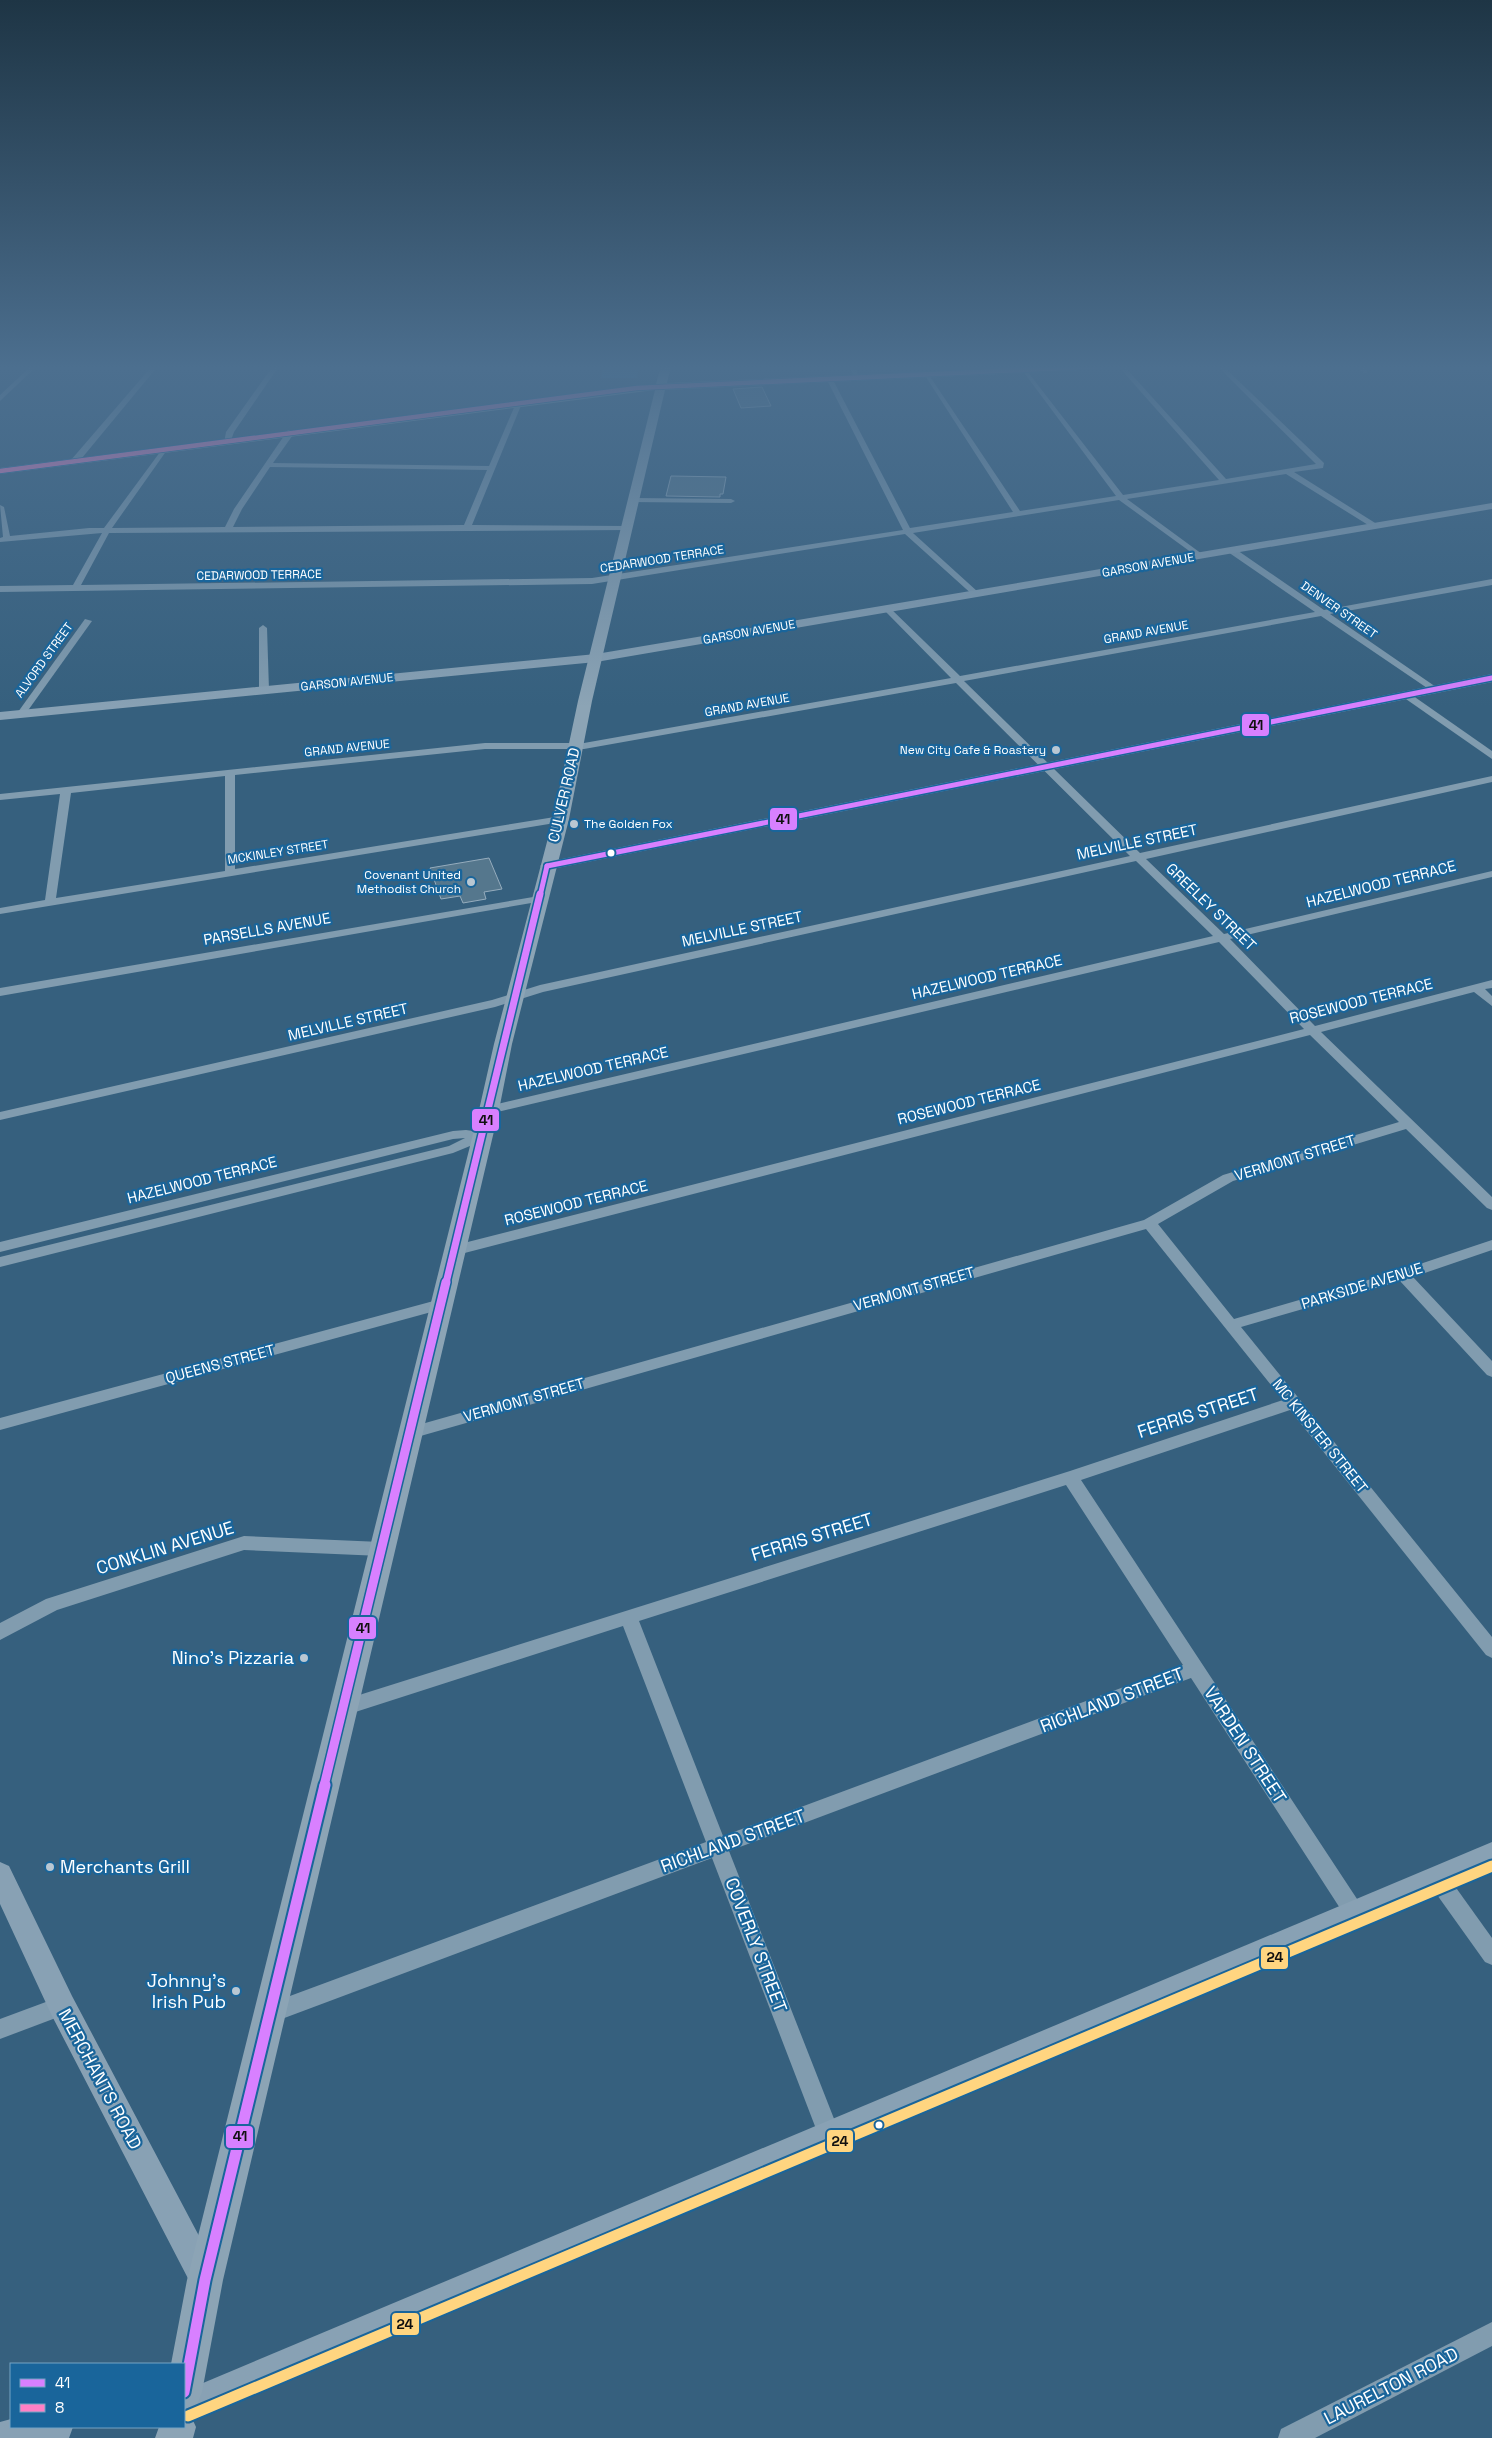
<svg xmlns="http://www.w3.org/2000/svg" width="1492" height="2438" viewBox="0 0 1492 2438" font-family="'Space Grotesk',sans-serif">
	<style>
		.green { fill: #2d7cb0 }
		.building { fill: #55778d; stroke: #95acbd }
		.lines { fill: none; stroke-linecap: round; stroke-linejoin: round }
		.street { fill: #819caf; fill-rule: evenodd }
		.secondary { fill: #88a1b4; fill-rule: evenodd }
		.primary { fill: #8ca4b5; fill-rule: evenodd }
		.bus-1-far3-casing { stroke: #19659b; stroke-width: 8 }
		.bus-1-far2-casing { stroke: #19659b; stroke-width: 10 }
		.bus-1-far1-casing { stroke: #19659b; stroke-width: 12 }
		.bus-1-casing { stroke: #19659b; stroke-width: 15 }
		.bus-2-casing { stroke: #19659b; stroke-width: 6 }
		.bus-3-casing { stroke: #19659b; stroke-width: 15 }
		.bus-1-far3 { stroke: #d880ff; stroke-width: 5 }
		.bus-1-far2 { stroke: #d880ff; stroke-width: 7 }
		.bus-1-far1 { stroke: #d880ff; stroke-width: 9 }
		.bus-1 { stroke: #d880ff; stroke-width: 11 }
		.bus-2 { stroke: #ff80c5; stroke-width: 4.5 }
		.bus-3 { stroke: #ffd580; stroke-width: 11 }
		.poi-dot { fill: #b9c7d2; stroke: #19659b; stroke-width: 2 }
		.bus-dot { fill: #fff; stroke: #19659b; stroke-width: 2 }
		.labels { text-anchor: middle; stroke-width: 4.5; stroke-linejoin: round; paint-order: stroke }
		.far-street-label { font-size: 12px; fill: #fff; stroke: #19659b }
		.far-poi-label { font-size: 12px; fill: #fff; stroke: #19659b; text-anchor: end }
		.street-label { font-size: 15px; fill: #fff; stroke: #19659b }
		.near-street-label { font-size: 18px; fill: #fff; stroke: #19659b }
		.near-poi-label { font-size: 18px; fill: #fff; stroke: #19659b; text-anchor: end }
		.line-badge { stroke: #19659b; stroke-width: 2 }
		.pale-badge-label { font-size: 14px; text-anchor: middle; font-weight: bold; fill: #111 }
	</style>
	<rect width="100%" height="100%" fill="#36607e"/>
	<!-- green -->
	<polygon class="green" points="604,366 639,366 637,378 601,378"/>
	<!-- building -->
	<g class="building">
		<polygon points="762,387 771,406 741,408 733,389"/>
		<polygon points="671,476 726,477 723,494 720,494 720,497 666,496"/>
		<polygon points="489,858 502,889 484,892 486,899 463,903 460,896 441,899 430,868"/>
	</g>
	<g class="lines">
		<!-- street -->
		<g class="street">
			<polygon points="31,366 37,366 0,401 0,395"/>
			<polygon points="152,366 158,366 77,464 71,464 71,460"/>
			<polygon points="273,366 279,366 234,432 230,443 224,443 226,432"/>
			<polygon points="848,366 854,366 860,378 856,378"/>
			<path d="M1118 366H1124L1226 479 1316 464 1217 366H1223L1324 463 1323 468 1294 472 1380 526 1373 528 1286 474 1127 499 1202 554 1203 556 1199 558 1119 500 913 533 978 592 979 594 975 597 905 534 592 584 0 592V586L73 585 102 533 0 542V538L3 537 0 505 4 507 10 536 89 528H104L163 448 167 450 112 528 225 527 234 509 288 430 295 432 273 463 489 466 516 403 519 401 522 403 472 525 626 526H629V530L109 533 81 585 592 578 903 530 826 378 829 376 832 378 910 528 1013 512 924 374 927 372 1020 511 1116 496 1022 370 1024 367 1123 495 1219 480ZM270 467 487 470 464 525 233 527 242 509Z"/>
			<polygon points="1355,366 1362,366 1369,372 1364,373"/>
			<polygon points="634,498 731,499 735,501 731,503 631,502 631,498"/>
			<path d="M1228 548H1234L1324 610 1492 579V585L1330 614 1436 687 1438 689 1433 692 1321 616 964 681 1140 853 1492 776V782L1146 859 1224 934 1492 871V877L1230 939 1315 1026 1492 980V988L1485 989 1492 996V1006L1474 992 1321 1032 1492 1197V1210L1487 1208 1406 1129 1233 1181 1158 1224 1234 1319 1399 1271 1492 1240V1250L1413 1277 1492 1361V1377L1487 1375 1400 1281 1241 1327 1492 1637V1658L1486 1655 1290 1410 1081 1480 1361 1905 1364 1912 1361 1919 1354 1922 1347 1919 1191 1678 729 1851 840 2134 837 2142 829 2145 821 2142 818 2134 712 1858 271 2023 264 2020 261 2013 264 2006 271 2003 706 1842 623 1626 343 1716 337 1714 334 1708 337 1702 1070 1471 1283 1400 1146 1229 410 1439 404 1437 402 1433 404 1429 1144 1220 1223 1175 1399 1122 1310 1035 453 1256 448 1255 446 1251 448 1247 1304 1029 1219 942 489 1114 483 1110 489 1106 1213 936 1136 861 543 992 495 1007 0 1120V1112L492 1000 540 985 1130 856 956 683 584 749H485L235 775V869L561 816 566 819 561 822 0 914V908L45 900 60 794 0 800V794L485 743H584L951 678 885 611V607L888 606 960 676 1315 612 1228 552ZM225 776V871L56 898 71 793ZM1066 1485 1183 1665 723 1836 639 1621Z"/>
			<polygon points="85,619 92,621 24,716 18,716 18,712"/>
			<polygon points="263,625 267,628 269,690 264,693 259,690 259,628"/>
			<polygon points="1403,693 1409,693 1492,751 1492,759 1403,697"/>
			<polygon points="539,896 545,899 543,901 0,996 0,988"/>
			<polygon points="466,1130 487,1133 489,1136 487,1139 453,1153 0,1267 0,1257 449,1146 465,1138 453,1139 0,1252 0,1242 453,1131"/>
			<polygon points="441,1299 446,1300 448,1304 446,1308 0,1430 0,1418"/>
			<polygon points="244,1536 381,1542 387,1544 389,1549 387,1554 381,1556 244,1550 57,1610 0,1640 0,1623 46,1599"/>
			<polygon points="1437,1869 1444,1871 1492,1938 1492,1965 1485,1962 1430,1885 1427,1878 1430,1871"/>
			<polygon points="62,1996 69,1999 72,2006 69,2013 0,2039 0,2019"/>
			<polygon points="1492,2322 1492,2346 1315,2438 1278,2438 1281,2429"/>
		</g>
		<!-- secondary -->
		<g class="secondary">
			<polygon points="1492,503 1492,509 596,662 0,720 0,712 596,654"/>
			<polygon points="1492,674 1492,682 547,870 540,866 547,862"/>
			<polygon points="1492,1842 1492,1868 184,2423 184,2391"/>
			<polygon points="0,1862 9,1866 72,1996 216,2268 220,2279 216,2290 205,2294 194,2290 52,2016 0,1904"/>
			<polygon points="11,2419 11,2427 73,2427 69,2438 0,2438 0,2422"/>
		</g>
		<!-- primary -->
		<g class="primary">
			<polygon points="661,366 671,366 667,383 1047,366 1110,366 1105,369 665,390 592,701 569,819 512,1044 499,1110 223,2280 202,2392 197,2405 184,2410 184,2364 171,2364 187,2280 479,1110 494,1044 553,819 578,701 655,390 0,474 0,468 656,384"/>
			<polygon points="184,2411 190,2414 196,2427 193,2438 155,2438 159,2427 184,2427"/>
		</g>
		<!-- bus-1-far3 casing -->
		<g class="bus-1-far3-casing">
			<g id="bus-1-far3">
				<polyline points="547,866 1492,678"/>
				<polyline points="540,896 547,866"/>
			</g>
		</g>
		<!-- bus-1-far2 casing -->
		<g class="bus-1-far2-casing">
			<polyline id="bus-1-far2" points="446,1283 540,894"/>
		</g>
		<!-- bus-1-far1 casing -->
		<g class="bus-1-far1-casing">
			<polyline id="bus-1-far1" points="324,1786 446,1282"/>
		</g>
		<!-- bus-1 casing -->
		<g class="bus-1-casing">
			<polyline id="bus-1" points="184,2392 205,2280 325,1785"/>
		</g>
		<!-- bus-2 casing -->
		<g class="bus-2-casing">
			<polyline id="bus-2" points="0,471 637,388 1105,366"/>
		</g>
		<!-- bus-3 casing -->
		<g class="bus-3-casing">
			<polyline id="bus-3" points="188,2416 1492,1866"/>
		</g>
		<!-- bus-1-far3 -->
		<use href="#bus-1-far3" class="bus-1-far3"/>
		<!-- bus-1-far2 -->
		<use href="#bus-1-far2" class="bus-1-far2"/>
		<!-- bus-1-far1 -->
		<use href="#bus-1-far1" class="bus-1-far1"/>
		<!-- bus-1 -->
		<use href="#bus-1" class="bus-1"/>
		<!-- bus-2 -->
		<use href="#bus-2" class="bus-2"/>
		<!-- bus-3 -->
		<use href="#bus-3" class="bus-3"/>
	</g>
	<!-- sky -->
	<linearGradient id="sky" x2="0" y2="1"><stop stop-color="#1e3545"/><stop offset="0.52" stop-color="#4c6f8f"/><stop offset="1" stop-color="#4c6f8f" stop-opacity="0"/></linearGradient>
	<rect width="1492" height="707" fill="url(#sky)"/>
	<!-- markers -->
	<g class="poi-dot">
		<circle cx="1056" cy="750" r="5"/>
		<circle cx="574" cy="824" r="5"/>
		<circle cx="471" cy="882" r="5"/>
		<circle cx="304" cy="1658" r="5"/>
		<circle cx="50" cy="1867" r="5"/>
		<circle cx="236" cy="1991" r="5"/>
	</g>
	<g class="bus-dot">
		<circle cx="611" cy="853" r="4.5"/>
		<circle cx="879" cy="2125" r="4.5"/>
	</g>
	<g class="labels">
		<!-- far-street labels -->
		<g class="far-street-label">
			<text transform="translate(662 559) rotate(-9)" y="4">CEDARWOOD TERRACE</text>
			<text transform="translate(1148 565) rotate(-10)" y="4">GARSON AVENUE</text>
			<text transform="translate(259 575) rotate(-1)" y="4">CEDARWOOD TERRACE</text>
			<text transform="translate(1339 610) rotate(35)" y="4">DENVER STREET</text>
			<text transform="translate(749 632) rotate(-10)" y="4">GARSON AVENUE</text>
			<text transform="translate(1146 632) rotate(-10)" y="4">GRAND AVENUE</text>
			<text transform="translate(44 660) rotate(-54)" y="4">ALVORD STREET</text>
			<text transform="translate(347 682) rotate(-6)" y="4">GARSON AVENUE</text>
			<text transform="translate(747 705) rotate(-10)" y="4">GRAND AVENUE</text>
			<text transform="translate(347 748) rotate(-6)" y="4">GRAND AVENUE</text>
			<text transform="translate(278 852) rotate(-9)" y="4">MCKINLEY STREET</text>
		</g>
		<!-- far-poi labels -->
		<g class="far-poi-label">
			<text x="1046" y="754">New City Cafe &amp; Roastery</text>
			<text x="584" y="828" text-anchor="start">The Golden Fox</text>
			<text x="461" y="879">Covenant United<tspan x="461" dy="14">Methodist Church</tspan></text>
		</g>
		<!-- street labels -->
		<g class="street-label">
			<text transform="translate(564 795) rotate(-77)" y="5">CULVER ROAD</text>
			<text transform="translate(1137 842) rotate(-12)" y="5">MELVILLE STREET</text>
			<text transform="translate(1381 884) rotate(-14)" y="5">HAZELWOOD TERRACE</text>
			<text transform="translate(1211 907) rotate(44)" y="5">GREELEY STREET</text>
			<text transform="translate(267 929) rotate(-10)" y="5">PARSELLS AVENUE</text>
			<text transform="translate(742 929) rotate(-12)" y="5">MELVILLE STREET</text>
			<text transform="translate(987 977) rotate(-13)" y="5">HAZELWOOD TERRACE</text>
			<text transform="translate(1361 1001) rotate(-14)" y="5">ROSEWOOD TERRACE</text>
			<text transform="translate(348 1022) rotate(-13)" y="5">MELVILLE STREET</text>
			<text transform="translate(593 1069) rotate(-13)" y="5">HAZELWOOD TERRACE</text>
			<text transform="translate(969 1102) rotate(-14)" y="5">ROSEWOOD TERRACE</text>
			<text transform="translate(1295 1158) rotate(-17)" y="5">VERMONT STREET</text>
			<text transform="translate(202 1180) rotate(-14)" y="5">HAZELWOOD TERRACE</text>
			<text transform="translate(576 1203) rotate(-14)" y="5">ROSEWOOD TERRACE</text>
			<text transform="translate(1362 1286) rotate(-17)" y="5">PARKSIDE AVENUE</text>
			<text transform="translate(914 1289) rotate(-16)" y="5">VERMONT STREET</text>
			<text transform="translate(220 1364) rotate(-15)" y="5">QUEENS STREET</text>
			<text transform="translate(524 1400) rotate(-16)" y="5">VERMONT STREET</text>
			<text transform="translate(1320 1436) rotate(51)" y="5">MC KINSTER STREET</text>
		</g>
		<!-- near-street labels -->
		<g class="near-street-label">
			<text transform="translate(1198 1413) rotate(-18)" y="6">FERRIS STREET</text>
			<text transform="translate(812 1537) rotate(-17)" y="6">FERRIS STREET</text>
			<text transform="translate(165 1548) rotate(-17)" y="6">CONKLIN AVENUE</text>
			<text transform="translate(1112 1700) rotate(-21)" y="6">RICHLAND STREET</text>
			<text transform="translate(1245 1745) rotate(57)" y="6">VARDEN STREET</text>
			<text transform="translate(733 1841) rotate(-20)" y="6">RICHLAND STREET</text>
			<text transform="translate(756 1945) rotate(69)" y="6">COVERLY STREET</text>
			<text transform="translate(100 2079) rotate(62)" y="6">MERCHANTS ROAD</text>
			<text transform="translate(1391 2386) rotate(-27)" y="6">LAURELTON ROAD</text>
		</g>
		<!-- near-poi labels -->
		<g class="near-poi-label">
			<text x="294" y="1664">Nino's Pizzaria</text>
			<text x="60" y="1873" text-anchor="start">Merchants Grill</text>
			<text x="226" y="1987">Johnny’s<tspan x="226" dy="21">Irish Pub</tspan></text>
		</g>
	</g>
	<g class="line-badge">
		<rect x="1241" y="713" width="29" height="24" rx="5" fill="#d880ff"/>
		<rect x="769" y="807" width="29" height="24" rx="5" fill="#d880ff"/>
		<rect x="471" y="1108" width="29" height="24" rx="5" fill="#d880ff"/>
		<rect x="348" y="1616" width="29" height="24" rx="5" fill="#d880ff"/>
		<rect x="1260" y="1946" width="29" height="24" rx="5" fill="#ffd580"/>
		<rect x="225" y="2125" width="29" height="24" rx="5" fill="#d880ff"/>
		<rect x="826" y="2129" width="28" height="24" rx="5" fill="#ffd580"/>
		<rect x="391" y="2312" width="29" height="24" rx="5" fill="#ffd580"/>
	</g>
	<g class="pale-badge-label">
		<text x="1256" y="730">41</text>
		<text x="783" y="824">41</text>
		<text x="486" y="1125">41</text>
		<text x="363" y="1633">41</text>
		<text x="1275" y="1962">24</text>
		<text x="240" y="2141">41</text>
		<text x="840" y="2146">24</text>
		<text x="405" y="2329">24</text>
	</g>
	<!-- legend -->
	<rect x="10" y="2363" width="175" height="65" fill="#19659b" stroke="#75a3c3"/>
	<rect x="20" y="2379" width="25" height="8" fill="#d880ff" stroke="#75a3c3"/>
	<text x="55" y="2388" font-size="15" fill="#ffffff">41</text>
	<rect x="20" y="2404" width="25" height="8" fill="#ff80c5" stroke="#75a3c3"/>
	<text x="55" y="2413" font-size="15" fill="#ffffff">8</text>
</svg>
